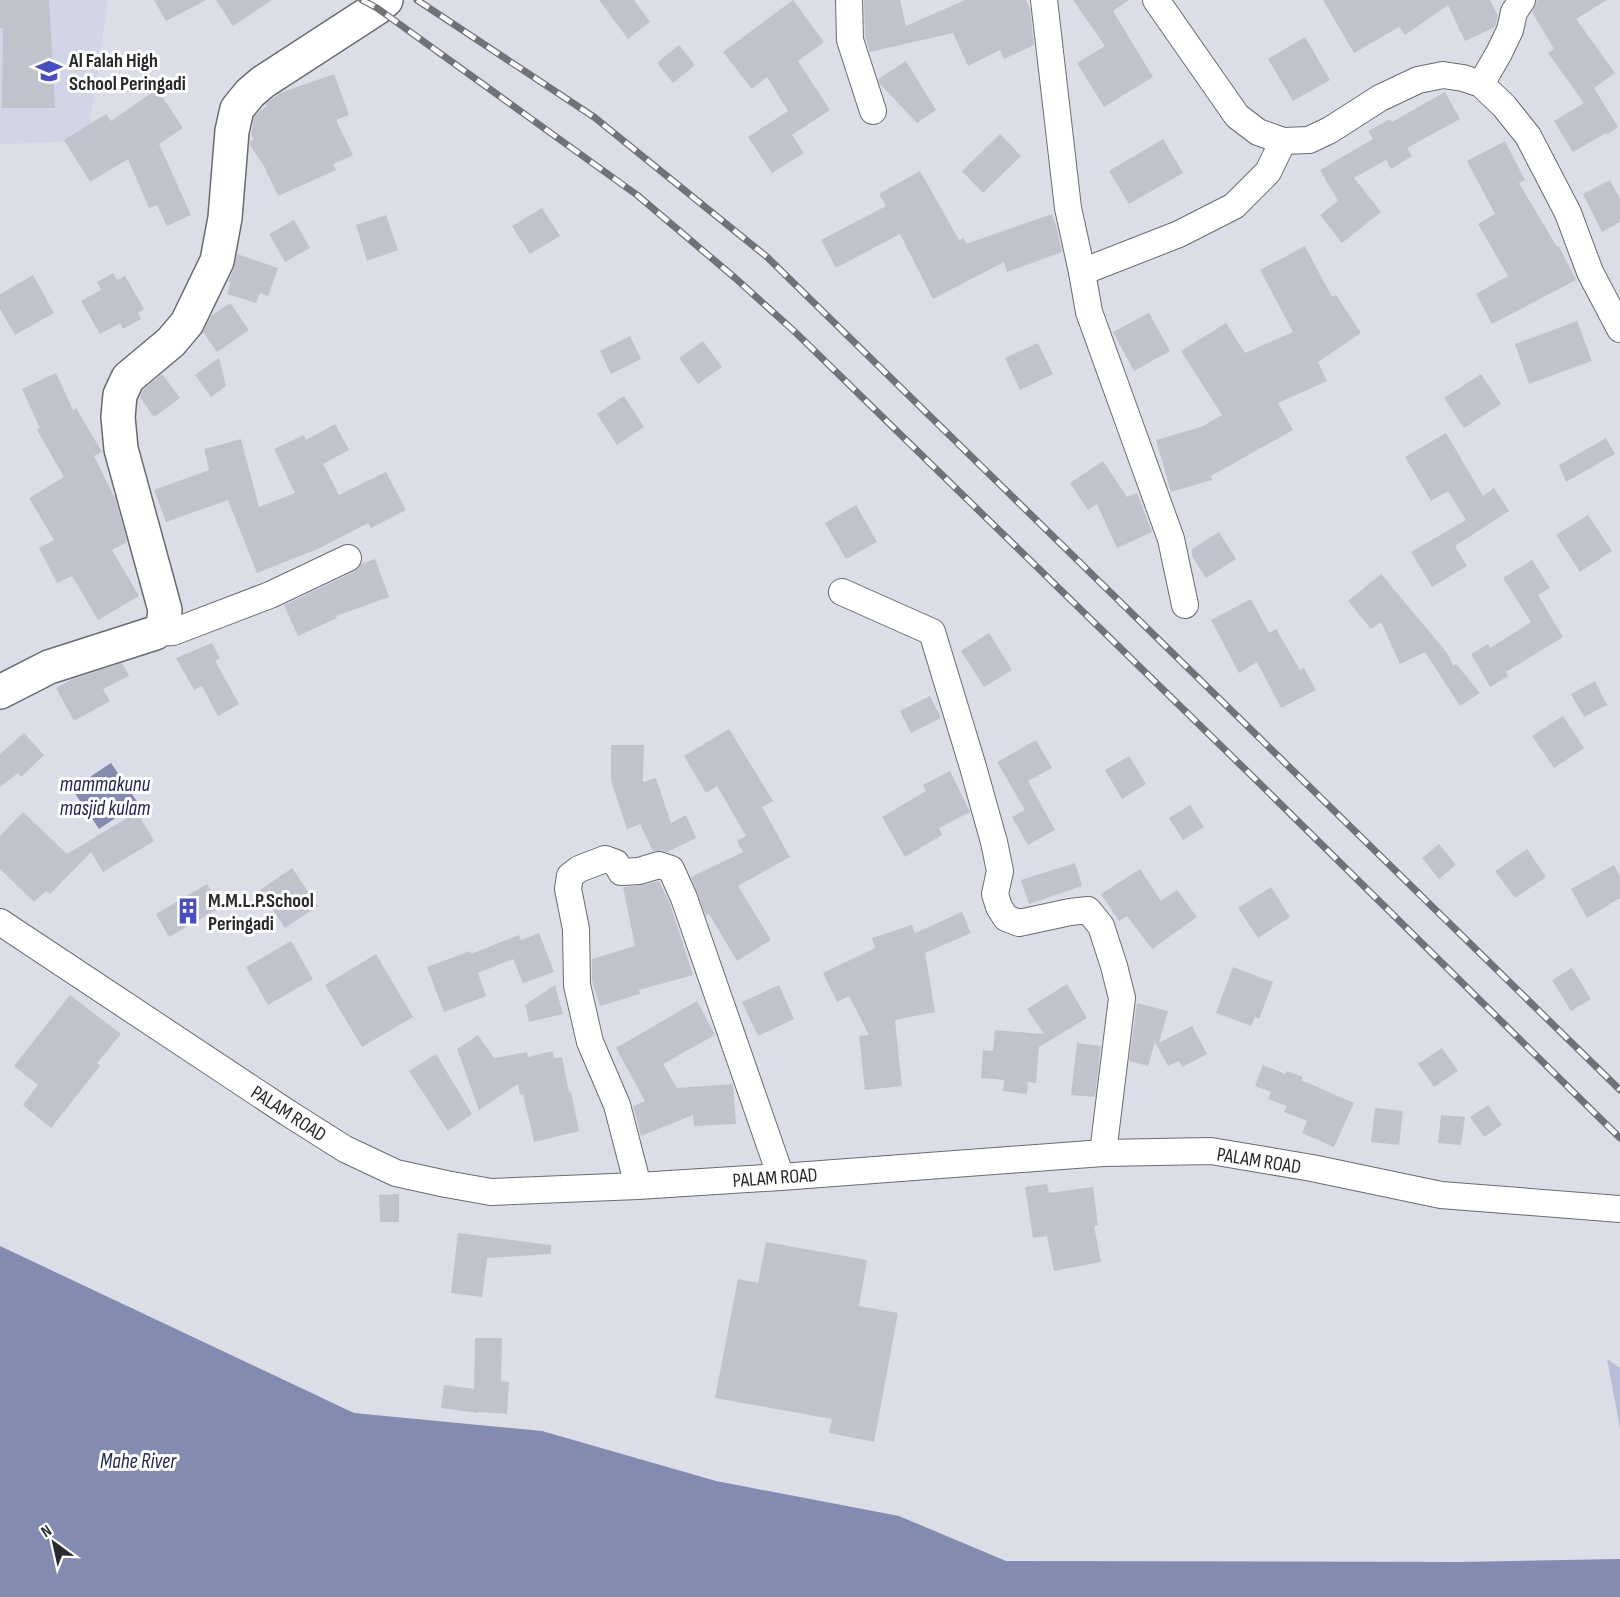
<svg xmlns="http://www.w3.org/2000/svg" width="1620" height="1597" viewBox="0 0 1620 1597" font-family="'Sofia Sans Condensed',sans-serif">
	<style>
		.built { fill: #d2d5e6 }
		.green { fill: #b8bed8 }
		.water { fill: #848bb1 }
		.building { fill: #c1c3cc }
		.lines { fill: none; stroke-linecap: round; stroke-linejoin: round }
		.street-casing { stroke: #696b73; stroke-width: 28 }
		.secondary-casing { stroke: #696b73; stroke-width: 36 }
		.street { stroke: #fff; stroke-width: 26 }
		.secondary { stroke: #fff; stroke-width: 33 }
		.rail-casing { stroke: #707277; stroke-width: 7 }
		.rail { stroke: #fff; stroke-width: 4.5; stroke-dasharray: 14; stroke-linecap: butt }
		.labels { text-anchor: middle; stroke-width: 6; stroke-linejoin: round; paint-order: stroke }
		.poi-label { font-size: 20px; font-weight: bold; fill: #292a2d; stroke: #fff; text-anchor: start }
		.street-label { font-size: 20px; fill: #292a2d; stroke: #fff }
		.water-label { font-size: 21px; font-style: italic; fill: #222657; stroke: #fff }
	</style>
	<rect width="100%" height="100%" fill="#dbdee7"/>
	<!-- built -->
	<polygon class="built" points="0,0 108,0 87,141 0,144"/>
	<!-- green -->
	<polygon class="green" points="1607,1359 1620,1368 1620,1428"/>
	<!-- water -->
	<g class="water">
		<polygon points="111,763 138,803 99,829 72,789"/>
		<polygon points="0,1246 354,1413 542,1431 716,1481 899,1516 1006,1561 1462,1562 1620,1559 1620,1597 0,1597"/>
	</g>
	<!-- building -->
	<g class="building">
		<polygon points="0,0 49,0 55,108 2,108 3,28 0,28"/>
		<polygon points="154,0 206,0 166,21"/>
		<polygon points="216,0 272,0 233,26"/>
		<polygon points="599,0 634,0 650,22 628,39"/>
		<polygon points="793,0 824,42 798,61 830,110 792,135 804,153 772,173 748,137 788,111 767,77 752,89 723,52"/>
		<polygon points="864,0 900,0 906,26 965,0 1026,0 1030,9 1034,45 1004,59 1000,50 968,66 953,33 870,52 865,37"/>
		<polygon points="1073,0 1129,0 1113,11 1153,77 1104,107 1077,63 1105,46"/>
		<polygon points="1323,0 1490,0 1498,16 1495,27 1465,41 1448,5 1405,35 1399,27 1354,53"/>
		<polygon points="1537,0 1607,0 1576,19 1615,73 1594,88 1618,127 1607,135 1606,133 1573,152 1554,121 1584,103 1548,53 1554,49 1532,12"/>
		<polygon points="1305,37 1330,80 1293,101 1268,59"/>
		<polygon points="679,45 695,65 673,83 657,63"/>
		<polygon points="906,61 936,110 917,123 880,84 878,79"/>
		<polygon points="334,74 349,115 336,120 353,155 333,164 336,170 278,196 264,166 250,145 250,142 254,139 251,135 254,117 259,112 267,106 266,104 280,93"/>
		<polygon points="157,89 183,128 159,144 191,215 167,226 157,205 149,208 128,159 90,182 64,140 106,114 111,121"/>
		<polygon points="1445,92 1460,119 1407,148 1412,156 1391,169 1386,160 1354,178 1381,212 1342,243 1320,215 1338,201 1320,170 1373,139 1368,131 1390,119 1392,122"/>
		<polygon points="1000,134 1021,156 983,193 962,171"/>
		<polygon points="1163,139 1183,173 1129,204 1109,171"/>
		<polygon points="1505,141 1525,180 1519,183 1557,247 1559,246 1576,280 1492,324 1476,294 1508,276 1478,224 1495,214 1467,161"/>
		<polygon points="920,171 959,240 964,238 966,244 1052,214 1057,229 1062,252 1007,272 1004,262 933,299 900,234 836,268 821,240 886,206 879,194"/>
		<polygon points="1610,180 1620,199 1620,222 1602,232 1583,194"/>
		<polygon points="542,208 560,236 530,254 512,226"/>
		<polygon points="386,215 398,250 367,261 356,225"/>
		<polygon points="294,220 310,248 285,262 269,234"/>
		<polygon points="1305,246 1332,297 1336,295 1361,333 1318,362 1327,381 1278,403 1293,430 1211,476 1212,480 1171,492 1156,440 1201,427 1222,415 1181,351 1226,323 1245,353 1293,332 1260,270"/>
		<polygon points="237,254 278,268 268,296 260,293 256,303 227,294 231,283 228,282 234,269"/>
		<polygon points="113,273 117,280 125,276 144,309 138,313 141,319 123,329 120,323 100,334 81,301 101,290 97,282"/>
		<polygon points="33,275 54,313 15,335 0,309 0,294"/>
		<polygon points="230,303 249,330 217,352 203,332 211,316"/>
		<polygon points="1149,313 1170,351 1134,371 1113,332"/>
		<polygon points="1577,321 1592,361 1529,384 1515,344"/>
		<polygon points="630,336 641,359 611,374 600,351"/>
		<polygon points="703,341 722,367 698,384 679,358"/>
		<polygon points="1038,343 1053,374 1020,390 1005,358"/>
		<polygon points="219,358 226,386 211,397 195,375"/>
		<polygon points="56,373 73,410 76,408 102,452 94,456 115,498 127,542 112,550 139,596 98,620 72,576 57,583 39,548 54,540 29,498 64,477 37,430 40,428 22,389"/>
		<polygon points="162,374 180,398 154,417 140,397 143,390"/>
		<polygon points="1481,374 1501,404 1464,428 1444,398"/>
		<polygon points="624,396 644,427 617,445 597,414"/>
		<polygon points="335,424 349,450 323,464 339,495 386,472 406,510 371,528 368,523 320,548 257,573 228,500 166,522 154,490 209,470 204,449 241,439 259,507 295,493 274,449 304,435 306,440"/>
		<polygon points="1446,433 1483,496 1494,488 1509,511 1455,546 1467,566 1432,587 1411,552 1466,520 1448,491 1431,501 1405,457"/>
		<polygon points="1606,438 1615,454 1566,482 1559,465"/>
		<polygon points="1103,461 1127,497 1137,493 1152,532 1117,548 1097,504 1088,510 1070,483"/>
		<polygon points="856,505 877,542 846,559 825,523"/>
		<polygon points="1588,515 1612,551 1580,572 1556,535"/>
		<polygon points="1219,532 1236,559 1206,578 1192,556 1192,549"/>
		<polygon points="375,559 389,597 336,616 337,618 298,636 284,605 354,572 361,564"/>
		<polygon points="1532,560 1550,588 1538,595 1563,637 1506,672 1508,676 1490,687 1471,654 1488,644 1490,648 1531,622 1503,578"/>
		<polygon points="1381,574 1448,654 1453,666 1456,664 1480,693 1460,706 1425,652 1400,664 1381,622 1371,629 1348,601"/>
		<polygon points="1251,599 1269,633 1276,629 1300,670 1304,668 1316,690 1281,708 1257,662 1239,673 1211,620"/>
		<polygon points="989,633 1012,670 984,687 961,651"/>
		<polygon points="212,643 220,658 215,661 239,704 218,716 202,686 194,690 176,658"/>
		<polygon points="122,663 129,676 103,689 110,701 74,721 56,688 70,680"/>
		<polygon points="1595,681 1607,705 1584,717 1571,694"/>
		<polygon points="930,696 941,718 911,733 900,711"/>
		<polygon points="1563,716 1584,748 1554,768 1532,736"/>
		<polygon points="729,729 773,801 762,807 790,857 738,886 771,940 737,961 709,914 706,916 691,877 743,852 737,841 746,836 717,786 706,793 684,756"/>
		<polygon points="24,733 44,755 21,777 18,773 0,787 0,754"/>
		<polygon points="1036,740 1052,768 1028,781 1055,830 1028,845 1012,817 1025,810 997,762"/>
		<polygon points="611,745 644,745 643,782 656,778 671,823 686,815 696,838 667,852 653,851 640,824 627,829 611,780"/>
		<polygon points="1129,756 1146,784 1122,799 1105,770"/>
		<polygon points="950,771 970,812 939,828 942,835 905,857 882,817 926,791 923,785"/>
		<polygon points="1190,805 1204,827 1183,840 1169,818"/>
		<polygon points="23,812 67,854 137,812 154,841 103,872 91,852 50,894 46,891 34,902 0,869 0,836"/>
		<polygon points="1439,844 1456,865 1439,879 1422,858"/>
		<polygon points="1527,849 1546,877 1515,898 1495,871"/>
		<polygon points="1075,863 1082,886 1029,904 1021,880"/>
		<polygon points="1614,865 1620,876 1620,898 1587,918 1571,889"/>
		<polygon points="292,868 318,906 285,928 260,890"/>
		<polygon points="1140,869 1161,901 1177,890 1197,917 1152,949 1127,916 1119,921 1101,894"/>
		<polygon points="659,881 670,904 693,975 639,990 640,994 600,1006 592,981 592,959 635,946 623,887 643,885"/>
		<polygon points="207,884 220,908 169,937 156,914"/>
		<polygon points="1271,887 1290,917 1258,938 1238,908"/>
		<polygon points="962,912 971,933 925,953 935,1012 895,1020 902,1086 865,1090 859,1036 869,1035 849,996 837,1002 823,973 875,948 872,938 912,925 915,933"/>
		<polygon points="539,933 554,972 523,983 513,959 478,973 486,996 444,1012 427,967 470,951 471,954 519,935 521,940"/>
		<polygon points="291,941 313,979 268,1005 246,967"/>
		<polygon points="376,954 413,1017 362,1047 325,985"/>
		<polygon points="1233,967 1273,982 1259,1019 1255,1017 1251,1026 1216,1013"/>
		<polygon points="1572,968 1591,999 1571,1011 1552,980"/>
		<polygon points="1067,984 1087,1018 1039,1047 1036,1083 1028,1082 1027,1094 1003,1091 1004,1080 981,1078 983,1050 993,1051 995,1030 1044,1034 1027,1009"/>
		<polygon points="555,985 563,1014 529,1022 525,1005"/>
		<polygon points="779,985 794,1019 758,1036 742,1002"/>
		<polygon points="70,995 121,1034 97,1063 100,1066 51,1128 23,1105 38,1085 14,1066"/>
		<polygon points="697,1001 715,1035 663,1064 677,1088 733,1084 736,1124 694,1126 693,1115 641,1136 633,1106 645,1101 616,1048"/>
		<polygon points="1137,1003 1168,1011 1159,1043 1192,1026 1207,1054 1182,1067 1179,1061 1168,1066 1155,1042 1148,1066 1129,1061"/>
		<polygon points="478,1035 494,1058 527,1052 528,1057 553,1051 554,1058 562,1057 569,1093 571,1092 579,1131 534,1142 523,1094 520,1095 518,1084 479,1110 457,1049"/>
		<polygon points="1077,1043 1101,1046 1095,1097 1071,1095"/>
		<polygon points="1442,1048 1458,1071 1434,1087 1418,1064"/>
		<polygon points="436,1054 472,1114 448,1131 409,1071"/>
		<polygon points="1263,1065 1285,1074 1287,1071 1303,1077 1301,1080 1354,1103 1334,1147 1302,1133 1307,1121 1284,1112 1287,1106 1268,1099 1271,1092 1255,1086"/>
		<polygon points="1488,1105 1502,1125 1484,1137 1470,1117"/>
		<polygon points="1375,1108 1403,1111 1399,1145 1371,1142"/>
		<polygon points="1441,1115 1465,1117 1461,1145 1438,1143"/>
		<polygon points="1047,1184 1049,1193 1093,1187 1098,1225 1094,1226 1101,1262 1054,1271 1047,1236 1033,1238 1025,1187"/>
		<polygon points="399,1194 399,1222 380,1222 379,1195"/>
		<polygon points="458,1233 551,1245 551,1254 487,1258 482,1297 451,1293"/>
		<polygon points="766,1242 867,1260 859,1306 898,1313 874,1442 829,1433 832,1419 715,1398 738,1279 758,1283"/>
		<polygon points="475,1338 502,1338 501,1381 509,1382 507,1414 478,1412 478,1413 441,1408 444,1385 474,1389"/>
	</g>
	<g class="lines">
		<!-- street casing -->
		<g class="street-casing">
			<g id="street">
				<polyline points="849,0 850,40 873,111"/>
				<polyline points="1044,0 1068,208 1082,272"/>
				<polyline points="1156,0 1237,116 1258,132 1283,141 1309,140 1330,130 1380,98 1418,80 1443,75 1463,78 1481,84 1504,106 1528,136 1568,213 1590,272 1620,329"/>
				<polyline points="1481,84 1499,53 1510,30 1514,12 1522,0"/>
				<polyline points="842,592 932,632 973,767 994,842 1000,871 995,894 999,907 1006,918 1019,923 1070,912 1088,910 1101,926 1114,966 1122,998 1103,1153"/>
				<polyline points="1185,605 1171,539 1089,312 1082,272 1179,234 1234,206 1268,172 1283,141"/>
				<polyline points="155,633 173,632 270,595 348,558"/>
				<polyline points="0,922 288,1113 345,1149 396,1173 446,1184 491,1192 638,1186 781,1177 1103,1153 1211,1151 1312,1168 1441,1195 1620,1209"/>
				<polyline points="638,1186 617,1105 590,1042 577,985 576,929 568,889 570,876 579,869 605,859 616,863 621,872 639,871 659,865 671,869 684,898 781,1177"/>
			</g>
		</g>
		<!-- secondary casing -->
		<g class="secondary-casing">
			<polyline id="secondary" points="0,692 49,667 155,633 163,626 165,610 121,449 118,417 120,395 128,378 171,342 187,323 217,261 225,218 232,131 237,109 250,93 263,82 377,8 386,0"/>
		</g>
		<!-- street -->
		<use href="#street" class="street"/>
		<!-- secondary -->
		<use href="#secondary" class="secondary"/>
		<!-- rail casing -->
		<g class="rail-casing">
			<g id="rail">
				<polyline points="362,0 377,8 637,195 734,277 794,331 1253,777 1620,1138"/>
				<polyline points="417,0 594,117 767,257 1620,1090"/>
			</g>
		</g>
		<!-- rail -->
		<use href="#rail" class="rail"/>
	</g>
	<!-- icons -->
	<defs>
		<g id="school-bare" transform="scale(2.07)"><path d="M0-5L7-2L0 1L-7-2ZM-4 1L0 2.5L4 1V4Q0 6-4 4Z" fill="#494dc3" stroke="#fff" stroke-width="2.5" paint-order="stroke"/></g>
		<g id="building-bare" transform="scale(2.07)"><path d="M-4-6H4V6H1V3H-1V6H-4ZM-2.5-4.3h1.7v1.8h-1.7ZM.8-4.3h1.7v1.8H.8ZM-2.5-1h1.7V.8h-1.7ZM.8-1h1.7V.8H.8Z" fill="#494dc3" stroke="#fff" stroke-width="2.5" paint-order="stroke"/></g>
	</defs>
	<g fill-rule="evenodd">
		<use href="#school-bare" x="49" y="71"/>
		<use href="#building-bare" x="188" y="911"/>
	</g>
	<g class="labels">
		<!-- poi labels -->
		<g class="poi-label">
			<text x="69" y="67">Al Falah High<tspan x="69" dy="23">School Peringadi</tspan></text>
			<text x="208" y="907">M.M.L.P.School<tspan x="208" dy="23">Peringadi</tspan></text>
		</g>
		<!-- street labels -->
		<g class="street-label">
			<text transform="translate(289 1113) rotate(33)" y="7">PALAM ROAD</text>
			<text transform="translate(1259 1160) rotate(9)" y="7">PALAM ROAD</text>
			<text transform="translate(775 1177) rotate(-4)" y="7">PALAM ROAD</text>
		</g>
		<!-- water labels -->
		<g class="water-label">
			<text x="105" y="791">mammakunu<tspan x="105" dy="24">masjid kulam</tspan></text>
			<text x="138" y="1468">Mahe River</text>
		</g>
	</g>
	<!-- north arrow -->
	<g transform="translate(54 1543) rotate(327)" stroke="#ffffff" stroke-width="4.5" paint-order="stroke">
	<path d="M0-4.5L10 22L0 15L-10 22Z" fill="#292a2d"/>
	<text y="-9" font-size="16" font-weight="bold" text-anchor="middle" fill="#292a2d">N</text>
	</g>
</svg>
